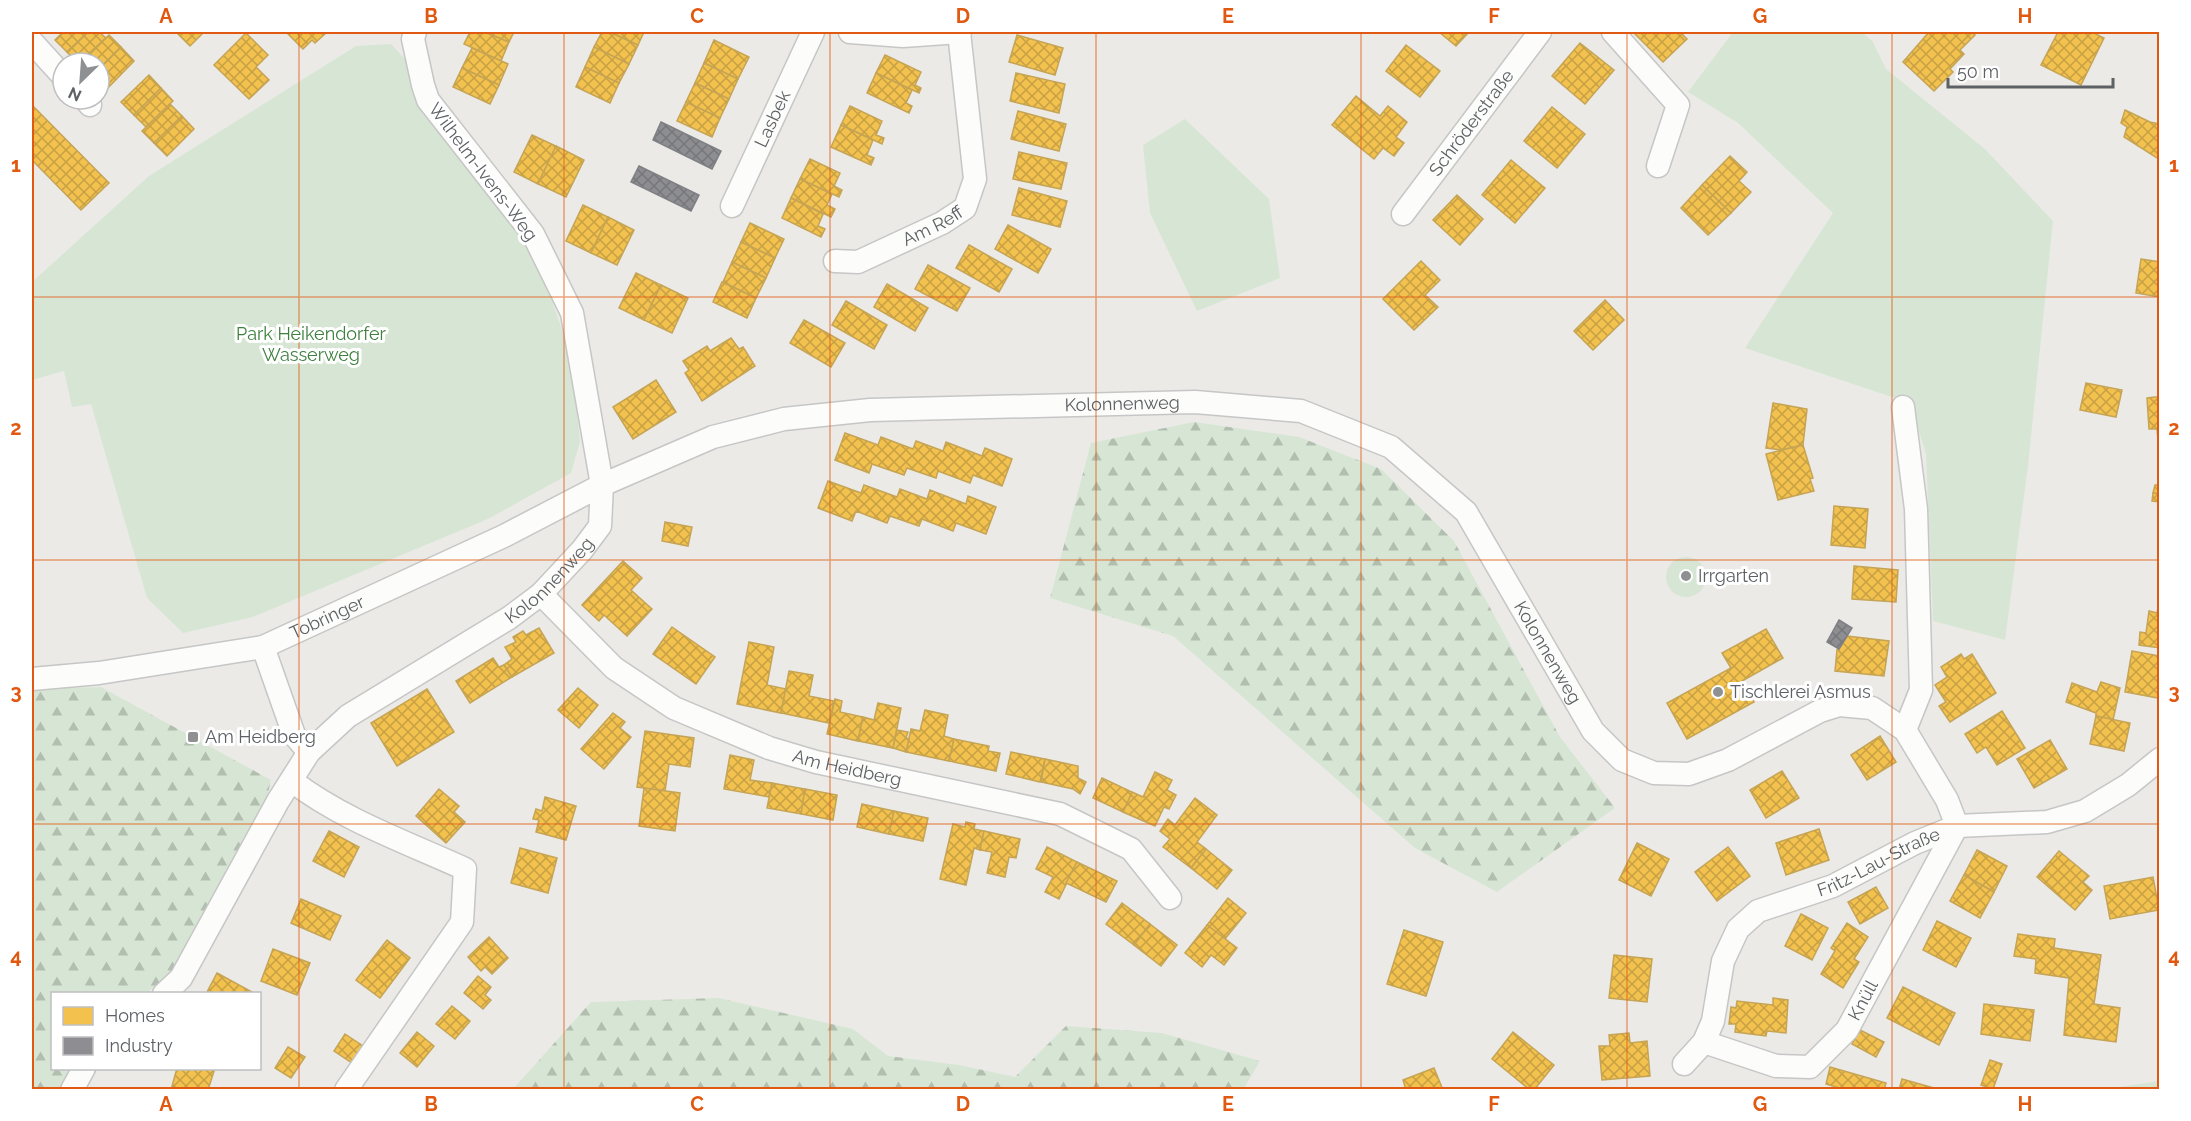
<svg xmlns="http://www.w3.org/2000/svg" width="2191" height="1121" viewBox="0 0 2191 1121" font-family="Raleway,sans-serif">
	<style>
		.forest { fill: url(#forest-firs) }
		.green { fill: #d7e6d4 }
		.homes { fill: url(#homes-cross-hatch); stroke: #c5a455; stroke-width: 1.5 }
		.industry { fill: url(#industry-cross-hatch); stroke: #7f8084; stroke-width: 1.5 }
		.lines { fill: none; stroke-linecap: round; stroke-linejoin: round }
		.street-casing { stroke: #c6c6c6; stroke-width: 25 }
		.street { stroke: #fcfcfb; stroke-width: 22 }
		.grid { fill: none; stroke: #e15910; stroke-width: 1.5; stroke-opacity: 0.55 }
		.poi-dot { fill: #8f9092; stroke: #fff; stroke-width: 2 }
		.labels { text-anchor: middle; stroke-width: 6; stroke-linejoin: round; paint-order: stroke }
		.street-label { font-size: 18px; fill: #5d6064; stroke: #fff }
		.park-label { font-size: 18px; fill: #3f803f; stroke: #fff }
		.poi-label { font-size: 18px; fill: #5d6064; stroke: #fff; text-anchor: start }
		.neatline { fill: none; stroke: #e15910; stroke-width: 2 }
		.grid-label { font-size: 20px; text-anchor: middle; font-weight: bold; fill: #e15910 }
	</style>
	<defs>
		<pattern id="forest-firs" width="22" height="20" patternUnits="userSpaceOnUse" patternTransform="scale(1.5)"><rect width="22" height="20" fill="#d7e6d4"/><path d="M5 1l3.5 6h-7zM16 11l3.5 6h-7z" fill="#b2beb0"/></pattern>
		<pattern id="homes-cross-hatch" width="8" height="8" patternUnits="userSpaceOnUse" patternTransform="scale(1.5)"><rect width="8" height="8" fill="#f2c14e"/><path d="M0 0l8 8M0 8l8-8" fill="none" stroke="#c7a044"/></pattern>
		<pattern id="industry-cross-hatch" width="8" height="8" patternUnits="userSpaceOnUse" patternTransform="scale(1.5)"><rect width="8" height="8" fill="#8d8d92"/><path d="M0 0l8 8M0 8l8-8" fill="none" stroke="#76777b"/></pattern>
	</defs>
	<rect width="100%" height="100%" fill="#ebeae7"/>
	<!-- forest -->
	<g class="forest">
		<polygon points="1194,422 1299,437 1381,469 1454,541 1560,737 1615,808 1497,892 1415,848 1173,636 1050,598 1091,443"/>
		<polygon points="101,687 271,780 264,811 173,970 147,993 52,994 52,1068 74,1069 65,1089 32,1089 32,689"/>
		<polygon points="719,998 853,1029 888,1056 959,1065 1015,1077 1066,1026 1162,1033 1260,1061 1243,1090 513,1089 591,1002"/>
	</g>
	<!-- green -->
	<g class="green">
		<polygon points="1733,32 1862,32 1873,42 1886,69 1985,149 2053,221 2028,466 2005,640 1933,621 1926,454 1910,403 1745,348 1833,213 1738,123 1688,92"/>
		<polygon points="391,44 406,60 415,96 423,114 458,158 510,217 547,286 561,327 574,380 580,442 571,473 488,519 253,617 183,633 147,598 91,404 72,407 64,371 32,380 32,282 149,176 356,46"/>
		<polygon points="1185,119 1269,199 1280,278 1197,311 1150,213 1143,145"/>
		<circle cx="1686" cy="577" r="20"/>
		<polygon points="2159,1081 2159,1089 2107,1089"/>
	</g>
	<!-- homes -->
	<g class="homes">
		<polygon points="63,32 88,32 67,52 55,40"/>
		<polygon points="88,32 99,32 106,38 78,63 67,52"/>
		<polygon points="176,32 204,32 190,46"/>
		<polygon points="286,32 325,32 326,33 315,43 312,40 303,49"/>
		<polygon points="470,32 485,32 509,42 501,61 464,44"/>
		<polygon points="485,32 514,32 509,42"/>
		<polygon points="602,32 610,32 638,45 629,64 594,47"/>
		<polygon points="610,32 644,32 638,45"/>
		<polygon points="1439,32 1469,32 1456,46"/>
		<polygon points="1633,32 1680,32 1687,39 1663,62"/>
		<polygon points="1929,32 1972,32 1975,35 1960,50 1964,54 1950,69 1953,72 1934,91 1903,62"/>
		<polygon points="2058,32 2092,32 2104,38 2081,85 2041,65"/>
		<polygon points="246,33 268,55 256,67 269,80 249,99 214,65"/>
		<polygon points="109,35 121,47 99,69 99,63 84,63 82,61"/>
		<polygon points="1017,35 1063,48 1055,75 1009,62"/>
		<polygon points="714,40 749,57 738,79 704,63"/>
		<polygon points="1580,43 1614,70 1585,104 1552,76"/>
		<polygon points="1406,45 1440,71 1420,97 1386,71"/>
		<polygon points="121,47 134,61 108,88 99,78 99,69"/>
		<polygon points="594,47 629,64 619,83 585,67"/>
		<polygon points="472,48 508,64 499,85 462,68"/>
		<polygon points="885,55 921,72 915,85 921,88 919,93 876,73"/>
		<polygon points="704,63 738,79 729,99 695,83"/>
		<polygon points="585,67 619,83 610,103 576,87"/>
		<polygon points="462,68 499,85 490,104 453,87"/>
		<polygon points="876,73 912,90 906,103 912,106 909,113 867,93"/>
		<polygon points="1016,73 1065,84 1059,113 1010,101"/>
		<polygon points="149,75 161,88 134,115 121,102"/>
		<polygon points="695,83 729,99 720,118 686,102"/>
		<polygon points="161,88 173,101 146,127 134,115"/>
		<polygon points="1356,96 1380,116 1388,106 1407,122 1396,137 1404,143 1394,156 1383,148 1374,159 1332,125"/>
		<polygon points="686,102 720,118 712,137 677,121"/>
		<polygon points="170,104 182,116 154,143 142,131"/>
		<polygon points="32,105 109,183 81,210 32,160"/>
		<polygon points="850,106 882,121 876,135 884,138 882,144 841,125"/>
		<polygon points="1552,107 1585,134 1557,168 1524,141"/>
		<polygon points="2125,110 2150,122 2160,124 2160,160 2124,137 2127,127 2121,123"/>
		<polygon points="1018,111 1066,124 1059,151 1011,139"/>
		<polygon points="182,116 194,129 167,156 154,143"/>
		<polygon points="841,125 873,140 867,155 874,158 871,165 831,147"/>
		<polygon points="532,135 556,146 538,184 514,172"/>
		<polygon points="556,146 584,160 566,197 538,184"/>
		<polygon points="1019,152 1067,163 1061,189 1013,179"/>
		<polygon points="1730,156 1747,172 1739,181 1751,192 1731,213 1702,185"/>
		<polygon points="810,159 840,173 834,186 842,190 839,197 800,179"/>
		<polygon points="1511,160 1545,188 1515,223 1482,195"/>
		<polygon points="800,179 832,194 827,205 835,209 831,217 791,198"/>
		<polygon points="1702,185 1731,213 1708,235 1681,208"/>
		<polygon points="1019,188 1067,201 1060,227 1012,215"/>
		<polygon points="1457,195 1483,219 1460,245 1433,220"/>
		<polygon points="791,198 823,214 818,226 825,229 821,237 782,218"/>
		<polygon points="583,205 608,217 591,253 566,241"/>
		<polygon points="608,217 634,230 617,265 591,253"/>
		<polygon points="750,223 784,239 775,258 741,242"/>
		<polygon points="1008,225 1051,249 1038,273 995,249"/>
		<polygon points="741,242 775,258 766,278 732,262"/>
		<polygon points="969,245 1012,269 999,292 956,268"/>
		<polygon points="2141,259 2160,262 2160,297 2136,293"/>
		<polygon points="1421,261 1440,280 1425,295 1438,307 1414,330 1383,299"/>
		<polygon points="732,262 766,278 756,298 723,282"/>
		<polygon points="928,265 970,288 957,311 915,289"/>
		<polygon points="636,273 661,285 644,320 619,308"/>
		<polygon points="722,282 756,298 747,318 713,302"/>
		<polygon points="887,284 928,308 915,331 874,307"/>
		<polygon points="661,285 688,298 672,333 644,320"/>
		<polygon points="1605,300 1624,320 1593,350 1574,331"/>
		<polygon points="846,301 887,325 874,349 832,325"/>
		<polygon points="804,320 845,343 831,367 790,343"/>
		<polygon points="731,338 739,349 743,347 755,366 702,401 685,373 689,370 683,361 707,346 710,351"/>
		<polygon points="656,380 676,412 633,439 613,407"/>
		<polygon points="2086,383 2122,390 2116,417 2080,410"/>
		<polygon points="2155,397 2160,397 2160,463 2157,429 2149,429 2147,398"/>
		<polygon points="1773,403 1807,409 1803,445 1781,450 1766,448"/>
		<polygon points="845,433 878,445 881,437 913,449 916,441 943,451 946,442 982,456 985,448 1012,459 1002,486 973,475 970,483 938,471 936,478 907,468 904,475 872,464 869,473 835,460"/>
		<polygon points="1803,445 1813,478 1810,479 1814,491 1778,500 1766,454"/>
		<polygon points="828,481 861,493 864,485 897,497 900,489 927,499 930,490 966,504 968,496 996,507 986,534 956,523 953,531 922,519 919,526 890,516 887,523 856,511 852,521 818,508"/>
		<polygon points="2155,485 2160,485 2160,494 2153,493"/>
		<polygon points="2153,493 2160,494 2160,502 2152,501"/>
		<polygon points="1834,506 1868,509 1865,548 1831,545"/>
		<polygon points="665,522 692,527 688,546 662,541"/>
		<polygon points="623,561 642,578 631,590 652,609 627,636 604,615 599,621 582,605"/>
		<polygon points="1854,566 1898,570 1896,602 1852,599"/>
		<polygon points="2160,598 2160,648 2139,645 2140,632 2146,633 2149,611 2157,613"/>
		<polygon points="672,627 715,657 696,684 653,654"/>
		<polygon points="539,628 554,653 512,677 504,665 512,659 505,647 516,642 513,637 523,631 526,635"/>
		<polygon points="1766,629 1783,658 1742,681 1754,702 1687,739 1667,703 1731,668 1722,653"/>
		<polygon points="1847,636 1889,641 1884,676 1835,671 1837,650 1838,648 1839,649"/>
		<polygon points="749,642 774,647 767,685 786,689 781,713 737,704"/>
		<polygon points="2132,651 2160,656 2158,698 2125,692"/>
		<polygon points="1961,654 1964,659 1972,654 1996,693 1950,722 1939,706 1946,702 1935,685 1947,677 1941,667"/>
		<polygon points="493,658 499,667 504,665 512,677 470,703 456,681"/>
		<polygon points="789,671 813,675 809,696 834,701 829,723 781,713"/>
		<polygon points="2101,682 2120,688 2113,720 2096,716 2096,713 2066,702 2072,683 2097,692"/>
		<polygon points="578,688 598,705 579,728 558,710"/>
		<polygon points="427,689 454,732 397,766 371,723"/>
		<polygon points="835,699 842,701 840,712 863,717 858,741 827,734"/>
		<polygon points="878,703 901,708 893,748 858,741 863,717 874,720"/>
		<polygon points="925,710 948,715 944,736 954,739 949,761 906,752 911,729 920,731"/>
		<polygon points="2002,711 2025,748 1997,765 1986,747 1977,753 1965,734"/>
		<polygon points="613,713 625,722 620,728 631,737 604,769 581,749"/>
		<polygon points="2096,716 2130,723 2124,751 2090,744"/>
		<polygon points="897,730 908,732 906,738 909,739 906,752 893,748"/>
		<polygon points="645,731 694,738 690,767 669,764 665,791 637,787"/>
		<polygon points="1880,736 1896,762 1867,780 1851,755"/>
		<polygon points="954,739 989,746 988,751 1000,753 996,771 949,761"/>
		<polygon points="2050,740 2067,769 2034,788 2017,759"/>
		<polygon points="1011,752 1045,759 1040,782 1006,774"/>
		<polygon points="730,755 754,760 750,780 772,783 769,797 724,789"/>
		<polygon points="1045,759 1078,766 1078,778 1086,782 1080,794 1073,789 1041,782"/>
		<polygon points="1782,771 1799,798 1766,818 1750,790"/>
		<polygon points="1155,772 1172,780 1167,790 1176,795 1169,809 1164,807 1155,826 1123,812 1132,792 1143,797"/>
		<polygon points="1102,778 1132,792 1123,812 1093,798"/>
		<polygon points="772,783 805,789 801,814 767,808"/>
		<polygon points="644,788 680,793 675,831 639,826"/>
		<polygon points="439,789 459,806 454,812 465,822 446,843 416,816"/>
		<polygon points="805,789 837,795 833,820 801,814"/>
		<polygon points="545,797 576,806 566,840 536,832 539,820 533,819 536,809 542,811"/>
		<polygon points="1195,798 1217,815 1197,842 1206,849 1191,868 1163,847 1170,839 1160,831 1168,819 1175,825"/>
		<polygon points="862,804 894,811 889,834 857,827"/>
		<polygon points="894,811 928,818 923,841 889,834"/>
		<polygon points="966,822 975,824 974,829 984,831 980,850 974,848 966,885 940,879 953,824 965,827"/>
		<polygon points="1819,829 1829,860 1786,875 1776,843"/>
		<polygon points="329,831 359,847 344,877 313,861"/>
		<polygon points="984,831 1020,839 1016,858 1009,857 1005,877 987,873 992,852 980,850"/>
		<polygon points="1637,843 1669,859 1651,896 1619,880"/>
		<polygon points="1047,847 1077,862 1059,899 1045,892 1053,877 1036,869"/>
		<polygon points="1728,847 1750,876 1717,901 1695,872"/>
		<polygon points="520,848 557,858 548,893 511,883"/>
		<polygon points="1206,849 1232,870 1217,889 1191,868"/>
		<polygon points="1977,850 2007,866 1994,892 1964,875"/>
		<polygon points="2059,851 2089,876 2083,882 2092,890 2075,910 2037,877"/>
		<polygon points="1077,862 1117,881 1106,902 1066,883"/>
		<polygon points="1964,875 1994,892 1980,918 1950,901"/>
		<polygon points="2153,877 2159,910 2110,919 2104,886"/>
		<polygon points="1876,887 1888,908 1860,924 1848,902"/>
		<polygon points="1228,898 1246,913 1225,939 1207,925"/>
		<polygon points="301,899 341,916 330,940 291,923"/>
		<polygon points="1122,903 1150,924 1134,945 1106,924"/>
		<polygon points="1801,914 1828,928 1812,960 1785,946"/>
		<polygon points="1937,921 1971,938 1956,967 1923,950"/>
		<polygon points="1847,923 1868,937 1854,959 1859,962 1843,988 1821,974 1835,951 1831,948"/>
		<polygon points="1150,924 1177,945 1161,966 1134,945"/>
		<polygon points="1207,925 1237,948 1224,965 1211,955 1202,967 1185,953"/>
		<polygon points="1404,930 1443,942 1426,996 1387,984"/>
		<polygon points="2018,934 2055,939 2054,948 2101,955 2094,1004 2120,1008 2116,1042 2064,1035 2069,978 2035,973 2036,959 2014,956"/>
		<polygon points="489,937 508,958 492,974 485,967 481,971 468,957"/>
		<polygon points="387,940 410,958 380,998 356,980"/>
		<polygon points="273,949 310,963 297,995 261,981"/>
		<polygon points="1614,955 1652,959 1647,1002 1609,998"/>
		<polygon points="217,973 252,992 251,994 206,994"/>
		<polygon points="478,976 491,987 485,995 491,1000 483,1009 464,993"/>
		<polygon points="1903,987 1955,1013 1939,1045 1887,1018"/>
		<polygon points="1773,998 1788,1000 1786,1033 1767,1031 1766,1036 1735,1032 1736,1024 1729,1024 1731,1007 1736,1008 1737,1001 1773,1005"/>
		<polygon points="1984,1004 2034,1010 2030,1041 1981,1034"/>
		<polygon points="452,1006 470,1021 455,1039 436,1024"/>
		<polygon points="1860,1030 1884,1042 1876,1057 1852,1044"/>
		<polygon points="417,1032 434,1046 417,1067 400,1053"/>
		<polygon points="1513,1032 1554,1065 1534,1090 1530,1090 1492,1059"/>
		<polygon points="1629,1033 1630,1043 1647,1041 1650,1076 1602,1080 1599,1046 1610,1046 1609,1035"/>
		<polygon points="345,1034 363,1046 352,1063 334,1051"/>
		<polygon points="288,1047 305,1057 291,1078 275,1068"/>
		<polygon points="1990,1060 2002,1064 1993,1089 1981,1085"/>
		<polygon points="1830,1067 1886,1083 1884,1090 1846,1090 1826,1084"/>
		<polygon points="177,1068 215,1068 208,1090 171,1090"/>
		<polygon points="1434,1068 1443,1090 1406,1090 1403,1080"/>
		<polygon points="1902,1079 1941,1090 1899,1090"/>
	</g>
	<!-- industry -->
	<g class="industry">
		<polygon points="661,122 721,151 712,169 653,140"/>
		<polygon points="639,166 699,195 691,211 631,182"/>
		<polygon points="1839,620 1852,628 1839,649 1827,642"/>
	</g>
	<g class="lines">
		<!-- street casing -->
		<g class="street-casing">
			<g id="street">
				<polyline points="850,32 903,36 960,32"/>
				<polyline points="1613,32 1678,105 1658,166"/>
				<polyline points="32,42 63,76"/>
				<polyline points="85,99 90,105"/>
				<path id="s1" d="M732 206 813 32"/>
				<path id="s2" d="M1403 214 1540 32"/>
				<path id="s3" d="M835 261 858 262 942 223 965 208 975 179 959 32"/>
				<polyline points="1903,407 1916,509 1921,690 1905,730"/>
				<path id="s4" d="M541 594 614 668 674 708 769 748 816 762 1060 814 1131 849 1170 898"/>
				<polyline points="263,647 294,735 309,752"/>
				<path id="s5" d="M32 679 99 673 263 647 504 536 602 485 713 437 784 419 870 410 1195 402 1301 411 1391 447 1466 512 1593 731 1622 760 1654 773 1689 774 1728 760 1820 711 1839 705 1872 708 1905 730 1947 800 1957 826"/>
				<path d="M292 781C343 820 406 842 465 869L462 922 346 1090"/>
				<path id="s6" d="M164 994 181 978 278 801 309 752 348 716 509 618 541 594 582 550 600 526 602 485 572 313 533 234 428 100 423 85 413 39 415 32"/>
				<path id="s7" d="M1704 1042 1776 1066 1810 1067 1847 1030 1957 826"/>
				<path id="s8" d="M1684 1064 1704 1042 1713 1021 1723 961 1738 929 1758 911 1833 886 1915 843 1957 826 2047 822 2085 811 2128 785 2160 759"/>
				<polyline points="72,1090 84,1068"/>
			</g>
		</g>
		<!-- street -->
		<use href="#street" class="street"/>
	</g>
	<!-- grid -->
	<path class="grid" d="M299 32V1090M564 32V1090M830 32V1090M1096 32V1090M1361 32V1090M1627 32V1090M1892 32V1090M32 297H2160M32 560H2160M32 824H2160"/>
	<!-- markers -->
	<g class="poi-dot">
		<circle cx="1686" cy="576" r="6"/>
		<circle cx="1718" cy="692" r="6"/>
		<rect x="187" y="731" width="12" height="12" rx="3"/>
	</g>
	<g class="labels">
		<!-- street labels -->
		<g class="street-label">
			<text dy="6" stroke="none"><textPath href="#s1" startOffset="96">Lasbek</textPath></text>
			<text dy="6" stroke="none"><textPath href="#s2" startOffset="114">Schröderstraße</textPath></text>
			<text transform="translate(483 172) rotate(53)" y="6">Wilhelm-Ivens-Weg</text>
			<text dy="6" stroke="none"><textPath href="#s3" startOffset="106">Am Reff</textPath></text>
			<text dy="6" stroke="none"><textPath href="#s5" startOffset="1142">Kolonnenweg</textPath></text>
			<text dy="6" stroke="none"><textPath href="#s6" startOffset="580">Kolonnenweg</textPath></text>
			<text dy="6" stroke="none"><textPath href="#s5" startOffset="304">Tobringer</textPath></text>
			<text dy="6" stroke="none"><textPath href="#s5" startOffset="1680">Kolonnenweg</textPath></text>
			<text dy="6" stroke="none"><textPath href="#s4" startOffset="360">Am Heidberg</textPath></text>
			<text dy="6" stroke="none"><textPath href="#s8" startOffset="306">Fritz-Lau-Straße</textPath></text>
			<text dy="6" stroke="none"><textPath href="#s7" startOffset="196">Knüll</textPath></text>
		</g>
		<!-- park labels -->
		<g class="park-label">
			<text x="311" y="340">Park Heikendorfer<tspan x="311" dy="21">Wasserweg</tspan></text>
		</g>
		<!-- poi labels -->
		<g class="poi-label">
			<text x="1698" y="582">Irrgarten</text>
			<text x="1730" y="698">Tischlerei Asmus</text>
			<text x="205" y="743">Am Heidberg</text>
		</g>
	</g>
	<!-- border -->
	<rect width="2191" height="1121" fill="none" stroke="#ffffff" stroke-width="66"/>
	<!-- legend -->
	<rect x="51" y="992" width="210" height="78" fill="#ffffff" stroke="#bebfc1" stroke-width="1.5"/>
	<rect x="63" y="1007" width="30" height="18" fill="#f2c14e" stroke="#bebfc1" stroke-width="1.5"/>
	<text x="105" y="1022" font-size="18" fill="#5d6064">Homes</text>
	<rect x="63" y="1037" width="30" height="18" fill="#8d8d92" stroke="#bebfc1" stroke-width="1.5"/>
	<text x="105" y="1052" font-size="18" fill="#5d6064">Industry</text>
	<!-- north arrow -->
	<g transform="translate(81 81) rotate(205)"><circle r="28" fill="#ffffff" stroke="#bebfc1" stroke-width="1.5"/>
	<path d="M0-4.5L10 22L0 15L-10 22Z" fill="#8f9092"/>
	<text y="-9" font-size="16" font-weight="bold" text-anchor="middle" fill="#5d6064">N</text>
	</g>
	<!-- scale -->
	<path d="M1948 78v9h165v-9" fill="none" stroke="#5d6064" stroke-width="3"/>
	<text x="1957" y="78" font-size="18" fill="#5d6064" stroke="#ffffff" stroke-width="4.5" paint-order="stroke">50 m</text>
	<rect x="33" y="33" width="2125" height="1055" class="neatline"/>
	<g class="grid-label">
		<text x="166" y="23">A</text>
		<text x="431" y="23">B</text>
		<text x="697" y="23">C</text>
		<text x="963" y="23">D</text>
		<text x="1228" y="23">E</text>
		<text x="1494" y="23">F</text>
		<text x="1760" y="23">G</text>
		<text x="2025" y="23">H</text>
		<text x="16" y="172">1</text>
		<text x="2174" y="172">1</text>
		<text x="16" y="435">2</text>
		<text x="2174" y="435">2</text>
		<text x="16" y="699">3</text>
		<text x="2174" y="699">3</text>
		<text x="16" y="963">4</text>
		<text x="2174" y="963">4</text>
		<text x="166" y="1111">A</text>
		<text x="431" y="1111">B</text>
		<text x="697" y="1111">C</text>
		<text x="963" y="1111">D</text>
		<text x="1228" y="1111">E</text>
		<text x="1494" y="1111">F</text>
		<text x="1760" y="1111">G</text>
		<text x="2025" y="1111">H</text>
	</g>
</svg>
